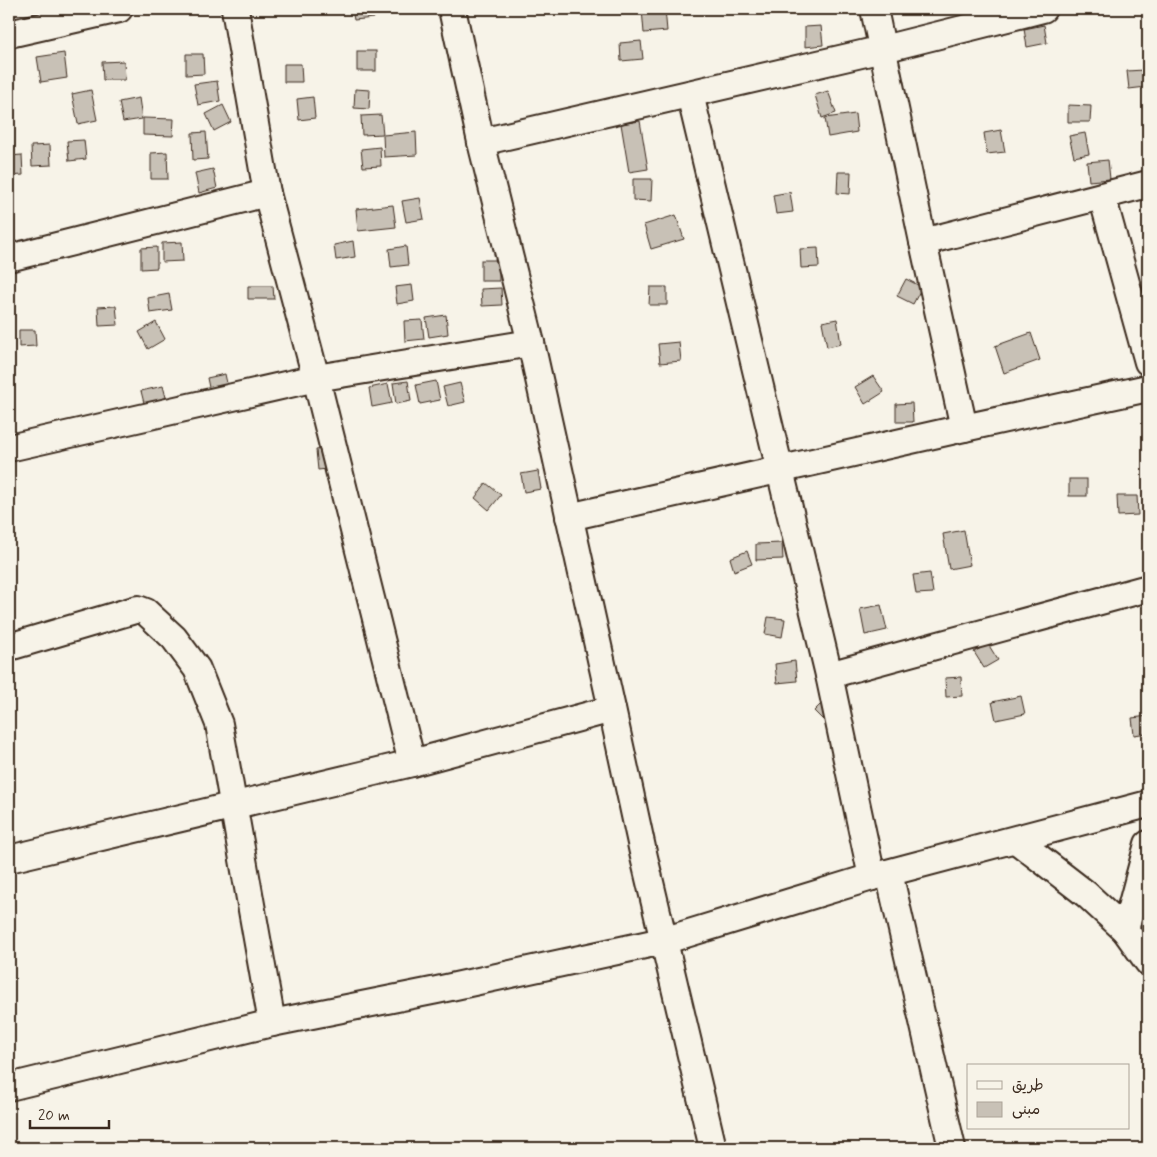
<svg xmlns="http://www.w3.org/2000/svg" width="1157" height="1157" viewBox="0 0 1157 1157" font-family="Mynerve,'Playpen Sans Arabic',sans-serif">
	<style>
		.building { fill: #c8c1b6; stroke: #3b2a1e }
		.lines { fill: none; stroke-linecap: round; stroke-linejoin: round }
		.minor-casing { stroke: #3b2a1e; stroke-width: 30 }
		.minor { stroke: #f7f3e8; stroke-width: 26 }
	</style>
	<rect width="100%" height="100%" fill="#f7f3e8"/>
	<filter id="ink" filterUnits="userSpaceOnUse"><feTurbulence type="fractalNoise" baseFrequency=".02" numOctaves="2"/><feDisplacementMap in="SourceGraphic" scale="10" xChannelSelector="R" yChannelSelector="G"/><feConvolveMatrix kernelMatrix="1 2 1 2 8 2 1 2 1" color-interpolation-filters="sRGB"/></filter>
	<g filter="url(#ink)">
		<!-- building -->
		<g class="building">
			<polygon points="352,9 373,9 374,18 354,20"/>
			<polygon points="642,9 665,9 667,31 644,33"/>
			<polygon points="1044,25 1047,43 1027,47 1024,29"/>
			<polygon points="821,26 823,45 805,47 805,27"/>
			<polygon points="641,41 643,59 621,61 620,43"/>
			<rect x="357" y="51" width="19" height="20"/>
			<polygon points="64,53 67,78 41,82 37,57"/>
			<polygon points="186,54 203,54 204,74 186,75"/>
			<polygon points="124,61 125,80 103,80 102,62"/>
			<polygon points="284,64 301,64 302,82 284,82"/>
			<polygon points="1144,70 1146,87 1129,89 1127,71"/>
			<polygon points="217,81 220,101 198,105 194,84"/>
			<polygon points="355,89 370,90 369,109 354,108"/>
			<polygon points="91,90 97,120 78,124 72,94"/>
			<polygon points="828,91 836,113 822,118 815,95"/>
			<polygon points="313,97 315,118 299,120 297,99"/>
			<polygon points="139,98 142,119 123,122 119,102"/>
			<polygon points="223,105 231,122 214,131 206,114"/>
			<polygon points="1068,105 1091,106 1090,122 1068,122"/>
			<polygon points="855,114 857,132 828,137 825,118"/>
			<polygon points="381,115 383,134 362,135 361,116"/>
			<polygon points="143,118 174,119 173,136 143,135"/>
			<polygon points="640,121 648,169 629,172 621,124"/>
			<polygon points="1001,130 1005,152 987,154 984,133"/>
			<polygon points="206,132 208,159 193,160 192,133"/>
			<polygon points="416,132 417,155 384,157 383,135"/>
			<polygon points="1085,133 1089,154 1074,157 1069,136"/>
			<polygon points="84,140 86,159 69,161 67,141"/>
			<polygon points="50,145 51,165 32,166 31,146"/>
			<polygon points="380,147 381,166 363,167 361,149"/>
			<polygon points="167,152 168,179 151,179 151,153"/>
			<polygon points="22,155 23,175 9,176 9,156"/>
			<polygon points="1108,160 1110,179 1089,181 1087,162"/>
			<polygon points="213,169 217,188 199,193 195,173"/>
			<polygon points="838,172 851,172 850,194 837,193"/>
			<polygon points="633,179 652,179 651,201 633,200"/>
			<polygon points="790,192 793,212 776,214 773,195"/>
			<polygon points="420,198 424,219 406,222 402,201"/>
			<polygon points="393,205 396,227 358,231 356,209"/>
			<polygon points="676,215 684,239 651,249 644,225"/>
			<polygon points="353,241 355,257 336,260 334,245"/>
			<polygon points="182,242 183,261 162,262 162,243"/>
			<polygon points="406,246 408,265 391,267 389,249"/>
			<polygon points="157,247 157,268 141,269 141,248"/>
			<polygon points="818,248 819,267 801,268 800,249"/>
			<rect x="481" y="260" width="18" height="21"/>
			<polygon points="906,279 922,287 913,304 897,296"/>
			<polygon points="412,285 414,301 397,304 395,287"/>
			<polygon points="248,286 273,286 274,299 248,299"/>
			<polygon points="650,287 667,287 667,305 649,305"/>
			<polygon points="501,288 502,305 482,306 481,289"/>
			<polygon points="169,294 172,310 150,313 148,298"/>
			<polygon points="116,306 118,325 99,326 98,307"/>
			<polygon points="446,315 448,334 429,337 426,318"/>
			<polygon points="837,319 841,344 827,347 822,322"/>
			<polygon points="422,320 424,339 405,341 404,321"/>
			<polygon points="156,322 165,339 148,349 139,332"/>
			<polygon points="19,330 35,330 36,346 19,347"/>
			<polygon points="1031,333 1040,360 1004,373 995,346"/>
			<polygon points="679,342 681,361 660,363 658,344"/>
			<polygon points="225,374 229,393 211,397 207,378"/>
			<polygon points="873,376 884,392 865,404 855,387"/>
			<polygon points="408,381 411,401 396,404 393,383"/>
			<polygon points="436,381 440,400 420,404 416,385"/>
			<polygon points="460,383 465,402 448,406 443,387"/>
			<polygon points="388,384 392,403 372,407 369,388"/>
			<polygon points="163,386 168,405 146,411 141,391"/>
			<polygon points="912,403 913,422 896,422 896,404"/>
			<polygon points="334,448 336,468 318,470 316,450"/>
			<polygon points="538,471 541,489 524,492 521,474"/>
			<rect x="1069" y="479" width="18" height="17"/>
			<polygon points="486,483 501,495 489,510 475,498"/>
			<polygon points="1117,496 1137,496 1138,515 1118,516"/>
			<polygon points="964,530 970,565 949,569 943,534"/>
			<polygon points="782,543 783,559 756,560 756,544"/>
			<polygon points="747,551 752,564 734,571 730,558"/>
			<polygon points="930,573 933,593 916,594 913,575"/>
			<polygon points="881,605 887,630 865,635 860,609"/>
			<polygon points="768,617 785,619 782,637 765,634"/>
			<polygon points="988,644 998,660 984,668 974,652"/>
			<polygon points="795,661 797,681 777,683 775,664"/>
			<polygon points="961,677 962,696 946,697 945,678"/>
			<polygon points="1021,696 1025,714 996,720 992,702"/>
			<polygon points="828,697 829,726 814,711"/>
			<polygon points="1148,716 1148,733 1134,735 1132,718"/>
		</g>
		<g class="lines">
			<!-- minor casing -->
			<g class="minor-casing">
				<g id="minor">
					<polyline points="235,9 267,193 316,378 412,763"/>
					<polyline points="452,9 481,142 531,343 612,709 644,857 713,1148"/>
					<polyline points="874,9 923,242 964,428"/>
					<polyline points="9,34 119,9"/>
					<polyline points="690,94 829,675 872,877"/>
					<polyline points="481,142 883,49 1043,9"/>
					<polyline points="1102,196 1148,362"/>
					<polyline points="923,242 1148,184"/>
					<polyline points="9,258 267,193"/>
					<polyline points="9,448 316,378 531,343"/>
					<polyline points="569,517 964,428 1148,388"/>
					<polyline points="9,647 138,609 146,612 174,638 197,669 219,724 272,1023"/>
					<polyline points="829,675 1148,588"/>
					<polyline points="1016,840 1086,894 1125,930 1148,962"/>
					<polyline points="9,859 412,763 612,709"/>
					<polyline points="889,873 952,1148"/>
					<polyline points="1125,930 1148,844"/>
					<polyline points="9,1087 272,1023 437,990 663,941 872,877 1148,804"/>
				</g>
			</g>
			<!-- minor -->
			<use href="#minor" class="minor"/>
		</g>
	</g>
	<!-- margin -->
	<rect width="1157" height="1157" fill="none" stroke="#f7f3e8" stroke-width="30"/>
	<rect x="15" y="15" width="1127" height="1127" fill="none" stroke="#3b2a1e" stroke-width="2" filter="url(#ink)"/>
	<!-- legend -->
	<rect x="967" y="1064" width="162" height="65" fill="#f7f3e8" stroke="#aca397"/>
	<rect x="977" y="1081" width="25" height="8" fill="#f7f3e8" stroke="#aca397"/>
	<text x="1012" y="1090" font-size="15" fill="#3b2a1e">طريق</text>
	<rect x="977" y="1102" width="25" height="15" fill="#c8c1b6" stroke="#aca397"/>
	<text x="1012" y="1114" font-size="15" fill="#3b2a1e">مبنى</text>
	<!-- scale -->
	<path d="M30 1120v8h79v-8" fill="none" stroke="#3b2a1e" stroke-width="2.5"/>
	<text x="38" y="1120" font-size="15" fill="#3b2a1e" stroke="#f7f3e8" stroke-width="4" paint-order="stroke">20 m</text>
</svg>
